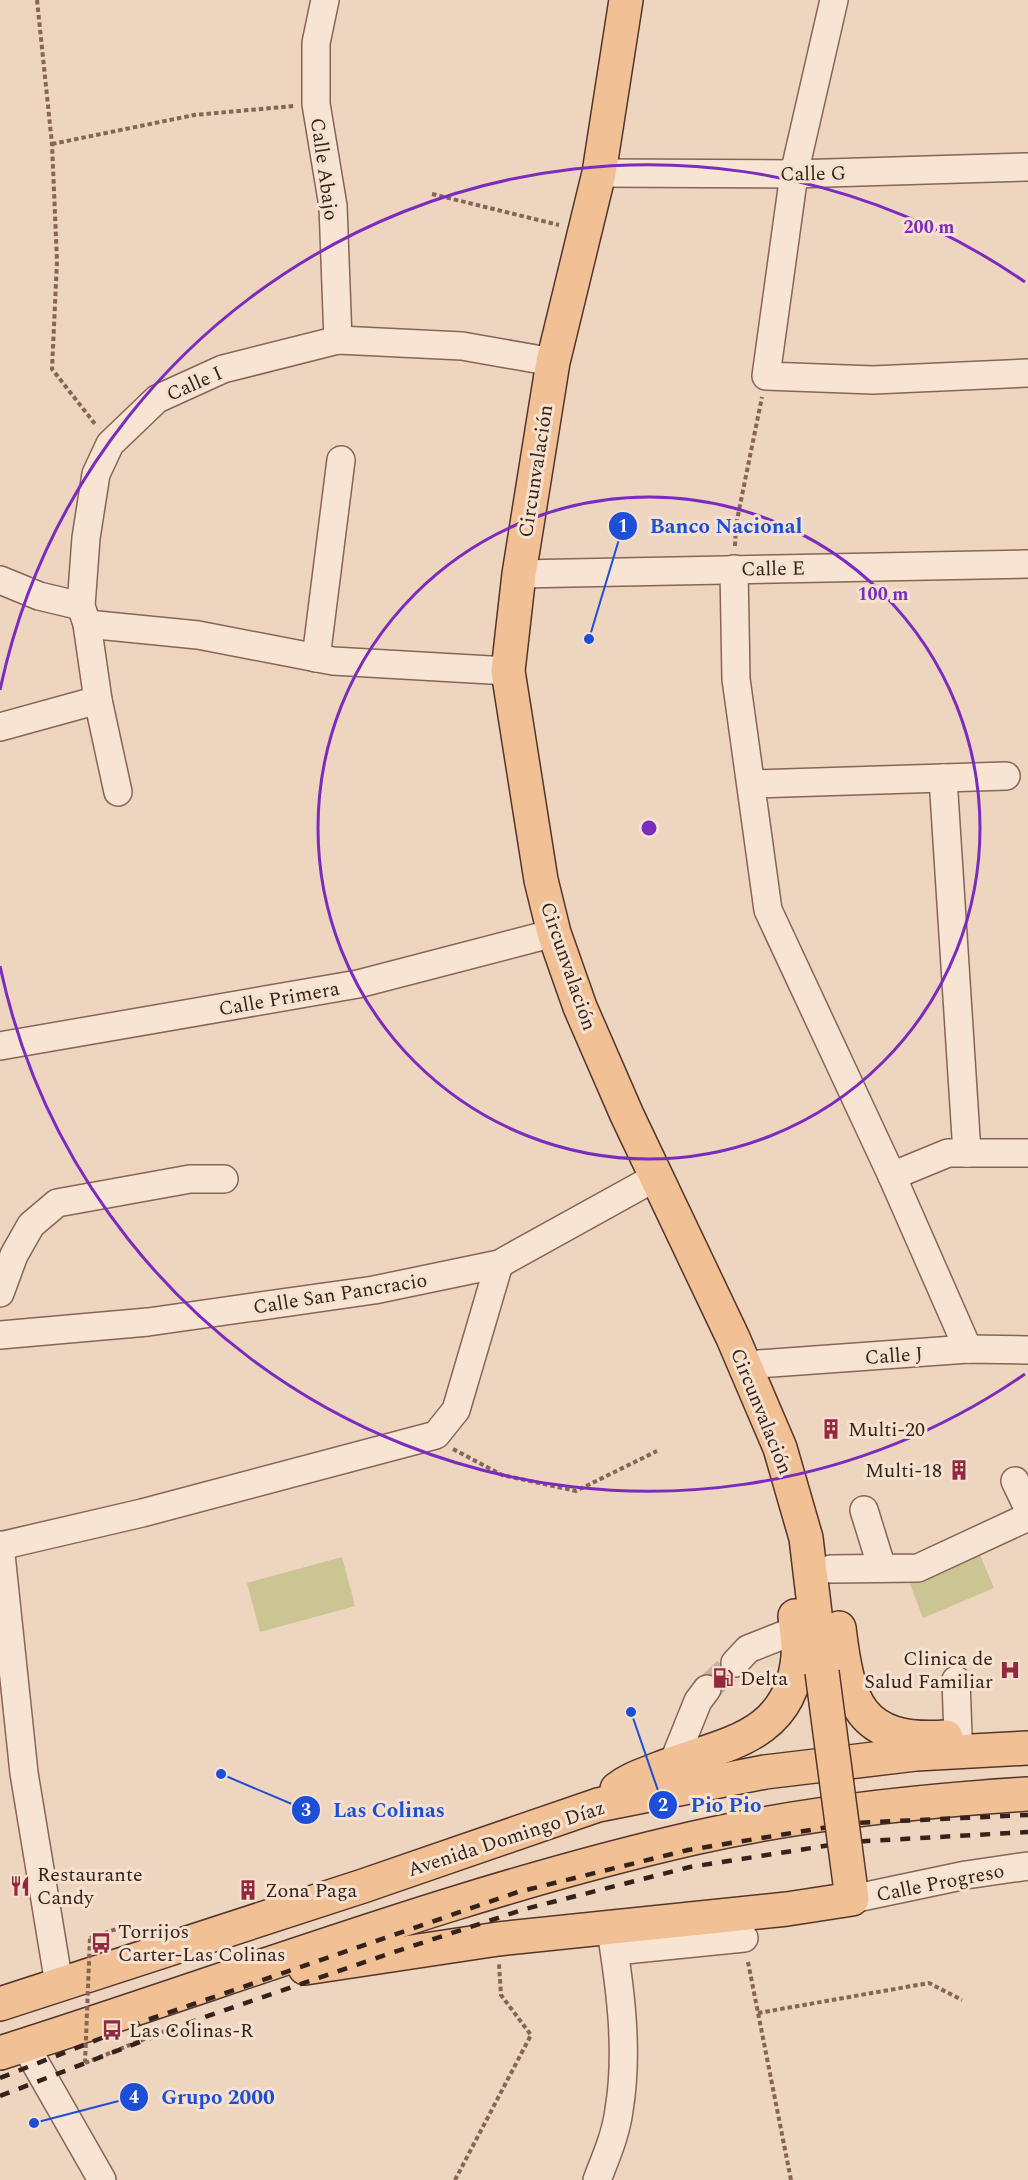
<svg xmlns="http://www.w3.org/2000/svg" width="1028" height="2180" viewBox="0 0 1028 2180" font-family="Spectral,serif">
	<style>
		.green { fill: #cbc593 }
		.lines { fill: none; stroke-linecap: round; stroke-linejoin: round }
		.minor-tunnel { stroke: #c8b19e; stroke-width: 27; stroke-dasharray: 27 14; stroke-linecap: butt }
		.minor-casing { stroke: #866557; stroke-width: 30 }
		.major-casing { stroke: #53352c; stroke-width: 36 }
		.path { stroke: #866557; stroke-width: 4; stroke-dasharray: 4.5 3; stroke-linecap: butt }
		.minor { stroke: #f8e4d2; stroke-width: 27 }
		.major { stroke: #f1c095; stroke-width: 33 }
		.rail { stroke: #35221c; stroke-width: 4.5; stroke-dasharray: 10 10; stroke-linecap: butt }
		.major-bridge-casing { stroke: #53352c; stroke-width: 36; stroke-linecap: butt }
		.path-bridge { stroke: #866557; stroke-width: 4; stroke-dasharray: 4.5 3; stroke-linecap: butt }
		.major-bridge { stroke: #f1c095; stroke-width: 33 }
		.ring { fill: none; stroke: #7b2cbf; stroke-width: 3 }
		.labels { text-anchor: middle; stroke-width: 6; stroke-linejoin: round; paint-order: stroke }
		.street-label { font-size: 20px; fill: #35221c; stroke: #f5e1ce }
		.poi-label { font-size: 20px; fill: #35221c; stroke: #f5e1ce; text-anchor: start }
		.centre { fill: #7b2cbf; stroke: #f5e1ce; stroke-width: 3 }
		.ring-label { font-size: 18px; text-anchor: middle; font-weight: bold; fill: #7b2cbf; stroke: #f5e1ce; stroke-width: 6; stroke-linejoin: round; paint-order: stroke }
		.leader { fill: none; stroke: #1d4ed8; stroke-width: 2 }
		.callout-dot { fill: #1d4ed8; stroke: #f5e1ce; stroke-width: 2 }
		.mark-label { font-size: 18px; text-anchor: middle; font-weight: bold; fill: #fff }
		.callout-label { font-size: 21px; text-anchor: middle; font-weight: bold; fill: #1d4ed8; stroke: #f5e1ce; stroke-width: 6; stroke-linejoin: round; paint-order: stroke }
	</style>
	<rect width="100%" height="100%" fill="#edd5bf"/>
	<!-- green -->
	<g class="green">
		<polygon points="980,1555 994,1588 923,1618 910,1584"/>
		<polygon points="342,1557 355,1606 260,1632 247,1583"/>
	</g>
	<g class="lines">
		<!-- minor-tunnel -->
		<polyline class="minor-tunnel" points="707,1689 735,1663"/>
		<!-- minor casing -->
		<g class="minor-casing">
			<g id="minor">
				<polyline points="325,0 316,43 316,104 333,206 338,340"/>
				<polyline points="834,0 794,174 766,376 873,380 1028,373"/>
				<polyline points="599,173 794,174 1028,167"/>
				<polyline points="734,569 736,679 768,910 892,1176 968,1349"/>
				<polyline points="519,574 1028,564"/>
				<polyline points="0,580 39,596 81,606"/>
				<polyline points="87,624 198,635 333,661 508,671"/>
				<polyline points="316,658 341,460"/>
				<polyline points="0,727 98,700"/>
				<polyline points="943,778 967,1153"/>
				<polyline points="751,784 1006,776"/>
				<polyline points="118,792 98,700 87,624 81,606 86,538 96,474 110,444 157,399 223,369 338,340 462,346 553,362"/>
				<polyline points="0,1046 358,984 554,933"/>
				<polyline points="892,1176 948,1153 1028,1153"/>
				<polyline points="0,1293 14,1255 31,1225 57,1203 190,1179 224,1179"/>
				<polyline points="0,1335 148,1322 374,1290 499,1264 658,1176"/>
				<polyline points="759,1364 968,1349 1028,1350"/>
				<polyline points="1015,1481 1028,1508"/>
				<polyline points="864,1510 882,1568"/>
				<polyline points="0,1545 24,1773 59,1984"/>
				<polyline points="0,1546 142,1513 436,1435 456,1410 499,1264"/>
				<polyline points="831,1569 918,1568 1028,1517"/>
				<polyline points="735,1663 748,1649 796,1630"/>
				<polyline points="956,1680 958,1736"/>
				<polyline points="673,1763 698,1701 707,1689"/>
				<polyline points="852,1899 966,1875 1028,1866"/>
				<polyline points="615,1951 744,1938"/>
				<polyline points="25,2045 102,2180"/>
				<path d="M597 2180C606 2157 616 2134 619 2110 629 2050 620 1985 610 1925"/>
			</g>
		</g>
		<!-- major casing -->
		<g class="major-casing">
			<g id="major">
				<polyline points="626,0 599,173 553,362 519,574 508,671 541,880 554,933 580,1007 627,1115 733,1338 780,1448 806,1538 822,1672"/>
				<path d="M839 1628C848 1702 859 1743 946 1737"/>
				<path d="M617 1789C629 1779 644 1775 658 1769 720 1744 790 1741 798 1657 799 1644 796 1629 795 1616"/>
				<polyline points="305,1968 498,1939 787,1909 852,1899 845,1846"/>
				<polyline points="0,2004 363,1886 598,1805 765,1772 916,1754 1028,1748"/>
				<path d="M0 2053C231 1980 458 1892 694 1838 804 1813 916 1801 1028 1794"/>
			</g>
		</g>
		<!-- path -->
		<g class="path">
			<polyline points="37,0 52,144 57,261 52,369 95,424"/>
			<polyline points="52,144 194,115 294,106"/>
			<polyline points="432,194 559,225"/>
			<polyline points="735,546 736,525 762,397"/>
			<polyline points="453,1449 502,1475 576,1491 657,1451"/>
			<polyline points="90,1938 131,1924 134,1933"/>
			<polyline points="748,1962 791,2180"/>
			<polyline points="758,2013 929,1983 962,2000"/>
			<polyline points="85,2063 182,2024"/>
			<polyline points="455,2180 531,2035 501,1995 499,1964"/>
		</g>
		<!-- minor -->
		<use href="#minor" class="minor"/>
		<!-- major -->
		<use href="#major" class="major"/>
		<!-- rail -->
		<g class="rail">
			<polyline points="0,2078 150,2019 518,1892 688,1850 853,1823 1028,1815"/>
			<polyline points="0,2096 202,2018 385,1955 525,1909 690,1867 850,1842 1028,1832"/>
		</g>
		<!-- major-bridge casing -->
		<g class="major-bridge-casing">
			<polyline id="major-bridge" points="822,1672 845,1846"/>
		</g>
		<!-- path-bridge -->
		<polyline class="path-bridge" points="85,2063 90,1938"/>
		<!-- major-bridge -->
		<use href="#major-bridge" class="major-bridge"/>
	</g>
	<!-- distance rings -->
	<g class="ring">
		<circle cx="649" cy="828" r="331"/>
		<path d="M1025 1374A663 663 0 0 1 0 966M0 690A663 663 0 0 1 1025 282"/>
	</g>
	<!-- icons -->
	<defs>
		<g id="building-bare" transform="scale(1.62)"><path d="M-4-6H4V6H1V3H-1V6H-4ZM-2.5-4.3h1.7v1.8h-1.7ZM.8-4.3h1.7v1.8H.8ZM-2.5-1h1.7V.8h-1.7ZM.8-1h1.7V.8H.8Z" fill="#942841" stroke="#f5e1ce" stroke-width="2.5" paint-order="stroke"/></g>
		<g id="hospital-bare" transform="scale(1.62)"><path d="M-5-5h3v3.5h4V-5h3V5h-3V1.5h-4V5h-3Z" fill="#942841" stroke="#f5e1ce" stroke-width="2.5" paint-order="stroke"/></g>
		<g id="fuel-bare" transform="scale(1.62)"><path d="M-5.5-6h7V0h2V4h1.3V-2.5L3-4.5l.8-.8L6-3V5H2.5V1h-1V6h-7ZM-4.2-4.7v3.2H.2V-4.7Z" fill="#942841" stroke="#f5e1ce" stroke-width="2.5" paint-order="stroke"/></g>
		<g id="restaurant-bare" transform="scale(1.62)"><path d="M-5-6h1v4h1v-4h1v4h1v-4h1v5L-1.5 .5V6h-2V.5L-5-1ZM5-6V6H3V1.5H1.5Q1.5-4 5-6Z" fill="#942841" stroke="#f5e1ce" stroke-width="2.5" paint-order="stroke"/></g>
		<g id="bus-bare" transform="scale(1.62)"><path d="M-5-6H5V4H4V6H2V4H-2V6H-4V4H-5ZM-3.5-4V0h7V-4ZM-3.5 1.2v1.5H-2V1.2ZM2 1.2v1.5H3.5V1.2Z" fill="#942841" stroke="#f5e1ce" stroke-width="2.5" paint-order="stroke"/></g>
	</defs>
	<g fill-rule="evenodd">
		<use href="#building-bare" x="831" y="1429"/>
		<use href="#building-bare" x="959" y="1470"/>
		<use href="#hospital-bare" x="1010" y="1670"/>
		<use href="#fuel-bare" x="723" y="1678"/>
		<use href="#restaurant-bare" x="20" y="1886"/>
		<use href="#building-bare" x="248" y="1890"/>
		<use href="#bus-bare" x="101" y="1943"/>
		<use href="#bus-bare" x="112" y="2030"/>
	</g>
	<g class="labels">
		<!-- street labels -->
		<g class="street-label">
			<text transform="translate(325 169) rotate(82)" y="7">Calle Abajo</text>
			<text transform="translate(813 173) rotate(-1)" y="7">Calle G</text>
			<text transform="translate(194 383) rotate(-24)" y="7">Calle I</text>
			<text transform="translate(535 471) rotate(-81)" y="7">Circunvalación</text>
			<text transform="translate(773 568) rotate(-1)" y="7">Calle E</text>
			<text transform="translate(569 966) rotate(71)" y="7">Circunvalación</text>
			<text transform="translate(279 998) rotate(-10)" y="7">Calle Primera</text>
			<text transform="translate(340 1293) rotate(-9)" y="7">Calle San Pancracio</text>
			<text transform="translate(894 1355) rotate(-4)" y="7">Calle J</text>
			<text transform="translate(762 1411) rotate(68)" y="7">Circunvalación</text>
			<text transform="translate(506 1838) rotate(-18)" y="7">Avenida Domingo Díaz</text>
			<text transform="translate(940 1882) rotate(-11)" y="7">Calle Progreso</text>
		</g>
		<!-- poi labels -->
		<g class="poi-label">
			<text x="848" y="1436">Multi-20</text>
			<text x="942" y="1477" text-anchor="end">Multi-18</text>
			<text x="993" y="1665" text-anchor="end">Clinica de<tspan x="993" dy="23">Salud Familiar</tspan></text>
			<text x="740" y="1685">Delta</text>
			<text x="37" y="1881">Restaurante<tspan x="37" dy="23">Candy</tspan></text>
			<text x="265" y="1897">Zona Paga</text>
			<text x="118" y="1938">Torrijos<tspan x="118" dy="23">Carter-Las Colinas</tspan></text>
			<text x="129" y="2037">Las Colinas-R</text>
		</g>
	</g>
	<circle cx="649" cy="828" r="9" class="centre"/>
	<g class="ring-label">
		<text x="929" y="233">200 m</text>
		<text x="883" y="600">100 m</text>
	</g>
	<!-- callouts -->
	<path class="leader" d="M589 639L623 526M631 1712L663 1805M221 1774L306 1810M34 2123L134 2097"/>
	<g class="callout-dot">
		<circle cx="589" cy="639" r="6"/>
		<circle cx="631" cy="1712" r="6"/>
		<circle cx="221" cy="1774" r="6"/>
		<circle cx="34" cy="2123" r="6"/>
		<circle cx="623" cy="526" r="15"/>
		<circle cx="663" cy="1805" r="15"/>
		<circle cx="306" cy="1810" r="15"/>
		<circle cx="134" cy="2097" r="15"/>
	</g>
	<g class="mark-label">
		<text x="623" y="532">1</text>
		<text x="663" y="1811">2</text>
		<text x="306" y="1816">3</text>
		<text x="134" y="2103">4</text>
	</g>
	<g class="callout-label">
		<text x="726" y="533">Banco Nacional</text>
		<text x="726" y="1812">Pio Pio</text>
		<text x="389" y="1817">Las Colinas</text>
		<text x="218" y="2104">Grupo 2000</text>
	</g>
</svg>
